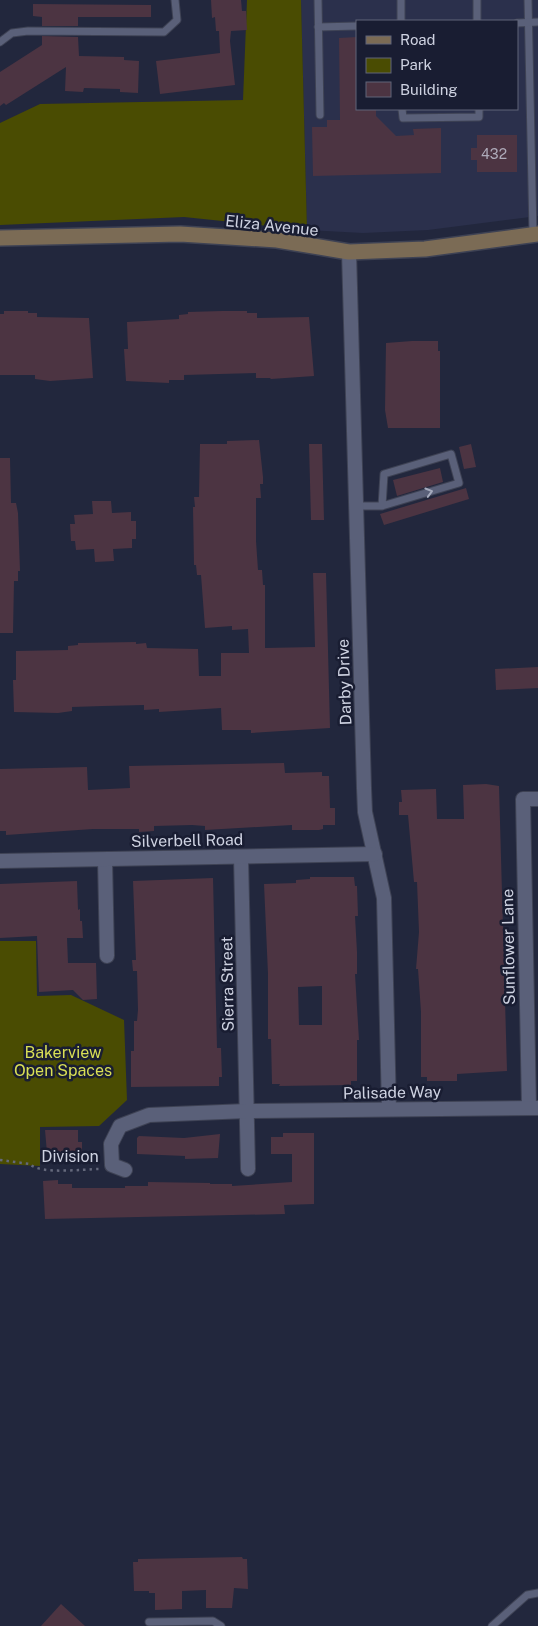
<svg xmlns="http://www.w3.org/2000/svg" width="538" height="1626" viewBox="0 0 538 1626" font-family="'Public Sans',sans-serif">
	<style>
		.built { fill: #2b304c; fill-rule: evenodd }
		.green { fill: #4a4c02 }
		.building { fill: #4c3442; fill-rule: evenodd }
		.lines { fill: none; stroke-linecap: round; stroke-linejoin: round }
		.lane-casing { stroke: #3e4254; stroke-width: 9 }
		.street-casing { stroke: #3e4254; stroke-width: 16 }
		.secondary-casing { stroke: #3e4254; stroke-width: 18 }
		.path { stroke: #65697c; stroke-width: 2.5; stroke-dasharray: 2.5 4; stroke-linecap: butt }
		.lane { stroke: #5a6079; stroke-width: 7 }
		.street { stroke: #5a6079; stroke-width: 14 }
		.secondary { stroke: #7b6b55; stroke-width: 15 }
		.oneway { stroke: #a5aabd }
		.labels { text-anchor: middle; stroke-width: 5; stroke-linejoin: round; paint-order: stroke }
		.number-label { font-size: 14px; fill: #aeaab9 }
		.street-label { font-size: 16px; fill: #ced2e1; stroke: #191d32 }
		.park-label { font-size: 16px; fill: #d9df55; stroke: #191d32 }
	</style>
	<rect width="100%" height="100%" fill="#22273d"/>
	<!-- built -->
	<path class="built" d="M301 0H538V216L428 230 363 233 307 230ZM357 21H517V109H357Z"/>
	<!-- green -->
	<g class="green">
		<polygon points="247,0 301,0 307,230 184,217 0,225 0,123 40,104 243,100"/>
		<polygon points="0,941 36,941 37,996 71,995 124,1020 127,1100 99,1126 40,1127 40,1166 0,1164"/>
	</g>
	<!-- building -->
	<g class="building">
		<polygon points="211,0 241,0 242,11 246,11 247,30 231,31 230,41 235,85 160,94 156,61 220,53 219,31 216,31 215,17 212,18"/>
		<polygon points="33,4 151,5 151,17 78,17 78,26 42,26 42,17 33,16"/>
		<polygon points="42,36 78,37 79,56 124,57 124,60 139,61 138,93 120,92 120,89 84,88 83,92 65,91 66,67 6,105 4,103 0,106 0,72 42,45"/>
		<polygon points="357,37 357,109 376,109 376,116 396,136 414,135 413,129 441,128 441,173 313,176 312,127 327,127 327,120 340,120 339,38"/>
		<polygon points="477,135 517,135 517,172 477,172 477,160 471,160 471,148 477,148"/>
		<polygon points="4,311 28,311 28,313 37,313 37,317 89,318 93,378 50,381 35,379 35,375 0,375 0,314 4,314"/>
		<polygon points="222,311 247,311 247,313 257,313 257,318 309,317 314,376 271,379 270,378 256,378 256,373 184,375 184,380 169,380 169,383 126,381 124,349 128,349 127,322 179,319 179,315 188,314 188,312"/>
		<polygon points="412,341 438,341 438,351 440,351 440,428 388,428 385,410 386,343"/>
		<polygon points="259,440 263,477 263,484 260,484 261,498 256,498 256,541 258,570 262,570 263,585 265,585 265,648 315,647 313,573 326,573 330,728 251,733 251,730 222,730 221,708 159,712 159,709 144,710 144,705 103,706 72,707 72,711 58,713 14,712 13,680 16,680 16,651 68,650 68,646 78,645 78,643 136,642 136,644 146,643 147,648 198,649 199,676 221,676 221,653 249,653 248,629 232,630 232,626 205,628 201,575 197,575 196,565 194,565 193,507 195,507 194,497 199,497 200,444 227,444 227,441"/>
		<polygon points="309,444 322,444 324,520 311,520"/>
		<polygon points="471,444 476,467 464,469 459,447"/>
		<polygon points="0,458 10,458 11,503 16,503 18,513 20,571 18,571 18,581 14,581 13,633 0,633"/>
		<polygon points="440,468 443,482 397,496 393,480"/>
		<polygon points="466,488 469,499 384,525 380,514"/>
		<polygon points="92,501 111,501 112,513 131,512 131,521 136,521 136,539 132,539 132,548 113,549 114,561 95,562 94,549 76,550 75,541 71,541 70,524 75,524 74,515 93,514"/>
		<polygon points="538,667 538,688 496,690 495,669"/>
		<polygon points="284,763 285,773 322,772 322,776 329,776 330,808 335,808 335,825 323,825 323,829 319,830 292,830 292,825 205,830 205,826 192,825 154,826 154,831 139,832 139,829 93,829 6,835 6,831 0,831 0,769 87,767 88,790 130,788 129,766"/>
		<polygon points="486,784 499,786 507,1071 457,1074 457,1081 427,1081 427,1077 421,1077 421,1012 418,969 416,969 419,932 417,882 414,882 408,815 399,815 399,802 402,802 401,790 436,789 437,819 464,819 463,785"/>
		<path d="M310 877H354L355 886H357L358 916H355L357 952V974H355L359 1040H357V1081H351V1085L279 1086 280 1084H272L271 1039H268V974L264 884 296 883V880L310 879ZM322 986V1025H299L298 987Z"/>
		<polygon points="213,878 217,1048 221,1048 222,1077 219,1077 219,1086 131,1087 131,1051 134,1051 134,1021 137,1021 138,1010 137,971 133,971 132,960 136,960 133,881"/>
		<polygon points="77,881 78,910 80,909 80,921 82,921 83,938 67,938 68,963 96,963 97,999 83,1000 73,990 39,992 37,936 0,938 0,884"/>
		<polygon points="45,1130 78,1130 78,1142 82,1142 82,1154 47,1153"/>
		<polygon points="283,1133 314,1133 314,1204 284,1205 285,1214 45,1219 43,1181 58,1180 58,1184 72,1184 72,1188 125,1188 125,1186 148,1186 148,1182 210,1183 210,1184 232,1184 232,1186 292,1182 292,1154 271,1154 271,1137 283,1137"/>
		<polygon points="220,1134 218,1158 185,1159 185,1156 137,1154 137,1138 139,1136 184,1138"/>
		<polygon points="242,1557 243,1559 247,1559 248,1589 234,1588 232,1608 206,1608 206,1590 182,1591 182,1609 155,1610 155,1593 149,1593 149,1591 134,1591 133,1562 138,1562 138,1559"/>
		<polygon points="61,1604 85,1626 41,1626"/>
	</g>
	<g class="lines">
		<!-- lane casing -->
		<g class="lane-casing">
			<g id="lane">
				<polyline points="318,0 320,115"/>
				<polyline points="401,0 401,21"/>
				<polyline points="477,0 477,21"/>
				<polyline points="528,0 533,234"/>
				<polyline points="517,23 538,22"/>
				<polyline points="318,27 357,26"/>
				<polyline points="0,42 12,33 28,31 164,32 177,20 175,0"/>
				<polyline points="402,109 403,118 479,117 479,109"/>
				<polyline points="357,506 382,506 459,483 451,454 384,474 382,506"/>
				<polyline points="149,1622 213,1621 221,1626"/>
				<polyline points="492,1626 527,1595 538,1593"/>
			</g>
		</g>
		<!-- street casing -->
		<g class="street-casing">
			<g id="street">
				<polyline points="349,252 364,788 365,812 384,898 389,1109"/>
				<polyline points="241,857 248,1169"/>
				<polyline points="105,860 107,956"/>
				<polyline points="0,861 375,854"/>
				<polyline points="529,1108 523,799 538,799"/>
				<polyline points="125,1170 112,1165 111,1144 120,1126 149,1115 247,1111 538,1108"/>
			</g>
		</g>
		<!-- secondary casing -->
		<g class="secondary-casing">
			<polyline id="secondary" points="0,238 180,234 277,240 349,252 425,249 538,234"/>
		</g>
		<!-- path -->
		<path class="path" d="M0 1160 30 1164C40 1175 84 1169 99 1169"/>
		<!-- lane -->
		<use href="#lane" class="lane"/>
		<!-- street -->
		<use href="#street" class="street"/>
		<!-- secondary -->
		<use href="#secondary" class="secondary"/>
	</g>
	<!-- one-way arrows -->
	<defs><path id="oneway-chevron" d="M-2-3.5L2.5 0L-2 3.5" fill="none" stroke-width="1.6" stroke-linecap="round" stroke-linejoin="round" transform="scale(1.25)"/></defs>
	<use class="oneway" href="#oneway-chevron" transform="translate(429 492) rotate(-16)"/>
	<g class="labels">
		<!-- number labels -->
		<g class="number-label">
			<text x="494" y="159">432</text>
		</g>
		<!-- street labels -->
		<g class="street-label">
			<text transform="translate(272 225) rotate(6)" y="6">Eliza Avenue</text>
			<text transform="translate(344 682) rotate(-92)" y="6">Darby Drive</text>
			<text transform="translate(187 840) rotate(-1)" y="6">Silverbell Road</text>
			<text transform="translate(508 947) rotate(-91)" y="6">Sunflower Lane</text>
			<text transform="translate(227 984) rotate(-91)" y="6">Sierra Street</text>
			<text transform="translate(392 1092) rotate(-1)" y="6">Palisade Way</text>
			<text x="70" y="1162">Division</text>
		</g>
		<!-- park labels -->
		<g class="park-label">
			<text x="63" y="1058">Bakerview<tspan x="63" dy="18">Open Spaces</tspan></text>
		</g>
	</g>
	<!-- legend -->
	<rect x="356" y="20" width="162" height="90" fill="#191d32" stroke="#616578"/>
	<rect x="366" y="36" width="25" height="8" fill="#7b6b55" stroke="#616578"/>
	<text x="400" y="45" font-size="15" fill="#ced2e1">Road</text>
	<rect x="366" y="58" width="25" height="15" fill="#4a4c02" stroke="#616578"/>
	<text x="400" y="70" font-size="15" fill="#ced2e1">Park</text>
	<rect x="366" y="82" width="25" height="15" fill="#4c3442" stroke="#616578"/>
	<text x="400" y="95" font-size="15" fill="#ced2e1">Building</text>
</svg>
